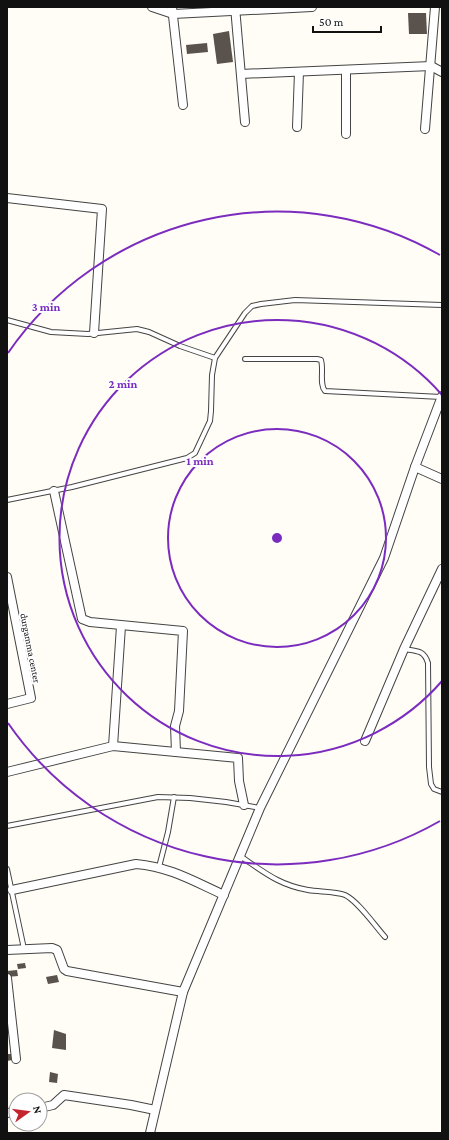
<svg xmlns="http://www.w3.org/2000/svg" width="449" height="1140" viewBox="0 0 449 1140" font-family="'Crimson Pro',serif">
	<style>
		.building { fill: #5a524d }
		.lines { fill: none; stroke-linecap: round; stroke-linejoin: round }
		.service-casing { stroke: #444; stroke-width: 6 }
		.minor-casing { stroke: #444; stroke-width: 10 }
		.service { stroke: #fff; stroke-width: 4 }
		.minor { stroke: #fff; stroke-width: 8 }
		.ring { fill: none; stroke: #7b2cbf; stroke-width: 2 }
		.labels { text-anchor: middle; stroke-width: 4; stroke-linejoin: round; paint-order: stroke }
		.street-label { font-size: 10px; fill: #111; stroke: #fff }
		.centre { fill: #7b2cbf; stroke: #fff; stroke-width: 2 }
		.ring-label { font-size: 12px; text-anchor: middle; font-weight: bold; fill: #7b2cbf; stroke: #fff; stroke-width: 4; stroke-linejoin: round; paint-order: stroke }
	</style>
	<rect width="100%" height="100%" fill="#fffdf5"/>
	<!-- building -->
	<g class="building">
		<polygon points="408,13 426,13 427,34 409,34"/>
		<polygon points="229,31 233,62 217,64 213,34"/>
		<polygon points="207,43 208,52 187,54 186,45"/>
		<polygon points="25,963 26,968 18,969 17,964"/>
		<polygon points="17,970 18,976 7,977 7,971"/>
		<polygon points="57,975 59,982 48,984 46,977"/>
		<polygon points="54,1030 66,1034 66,1050 52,1048"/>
		<polygon points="7,1054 11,1054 12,1060 7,1061"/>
		<polygon points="50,1072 58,1074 57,1083 49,1082"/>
	</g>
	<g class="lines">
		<!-- service casing -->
		<g class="service-casing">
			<g id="service">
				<polyline points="7,320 51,332 88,334 137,329 149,332 180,346 215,358"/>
				<path d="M245 359H317L321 360C324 370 319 384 325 391L441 397"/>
				<polyline points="7,500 72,487 187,458 195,453 210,421 211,411 212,375 215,358 245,313 252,306 261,304 295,300 442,305"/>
				<path d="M404 649C417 651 424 650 428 663L429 767 431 784 434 789 442 792"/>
				<polyline points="7,826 158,797 190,798 226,802 260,808"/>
				<path d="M240 856C264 872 279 885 308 890 319 892 335 891 345 895 358 901 375 926 385 937"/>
				<polyline points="159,867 168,832 174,797"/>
				<polyline points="7,869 24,949"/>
			</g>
		</g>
		<!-- minor casing -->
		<g class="minor-casing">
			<g id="minor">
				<polyline points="152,7 173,14 312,7"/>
				<polyline points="172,7 183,105"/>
				<polyline points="235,7 245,122"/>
				<polyline points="241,74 431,66 442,72"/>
				<polyline points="297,127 299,72"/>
				<polyline points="425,129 435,7"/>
				<polyline points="346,134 346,70"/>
				<polyline points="7,198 102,209 94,333"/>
				<polyline points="415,467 442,479"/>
				<polyline points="54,491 82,619 90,622 183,631 179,711 175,726 176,752"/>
				<polyline points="7,577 31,698 7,704"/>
				<polyline points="365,741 404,649 442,569"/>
				<polyline points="113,746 121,626"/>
				<polyline points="7,772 113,746 238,758 239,781 244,805"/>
				<path d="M12 890 136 864C170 867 193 881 224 895"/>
				<polyline points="7,950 52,948 57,950 64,969 67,971 183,992"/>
				<polyline points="7,978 16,1059"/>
				<polyline points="40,1108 53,1105 64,1095 131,1105 155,1110"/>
				<polyline points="7,1113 16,1112"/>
				<polyline points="150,1133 183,992 260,808 384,558 415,467 442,396"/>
			</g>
		</g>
		<!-- service -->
		<use href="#service" class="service"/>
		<!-- minor -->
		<use href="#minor" class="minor"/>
	</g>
	<!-- distance rings -->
	<g class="ring">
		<circle cx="277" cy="538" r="109"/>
		<path d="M442 681A218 218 0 1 1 442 395"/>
		<path d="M440 821A327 327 0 0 1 8 723M8 353A327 327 0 0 1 440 255"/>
	</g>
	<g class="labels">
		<!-- street labels -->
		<g class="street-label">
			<text transform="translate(31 648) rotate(79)" y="4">durgamma center</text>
		</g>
	</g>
	<circle cx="277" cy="538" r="6" class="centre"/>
	<g class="ring-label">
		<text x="46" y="311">3 min</text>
		<text x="123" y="388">2 min</text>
		<text x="200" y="465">1 min</text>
	</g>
	<!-- border -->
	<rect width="449" height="1140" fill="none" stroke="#111111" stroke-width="16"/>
	<!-- north arrow -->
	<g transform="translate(28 1112) rotate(76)"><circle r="19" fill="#ffffff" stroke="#a0a0a0"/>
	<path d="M0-3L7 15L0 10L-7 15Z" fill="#c4262e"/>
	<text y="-6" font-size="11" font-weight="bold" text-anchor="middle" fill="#111111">N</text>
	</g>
	<!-- scale -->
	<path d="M313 26v6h68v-6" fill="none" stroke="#111111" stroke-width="2"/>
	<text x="319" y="26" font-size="12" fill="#111111" stroke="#ffffff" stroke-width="3" paint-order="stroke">50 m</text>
</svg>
